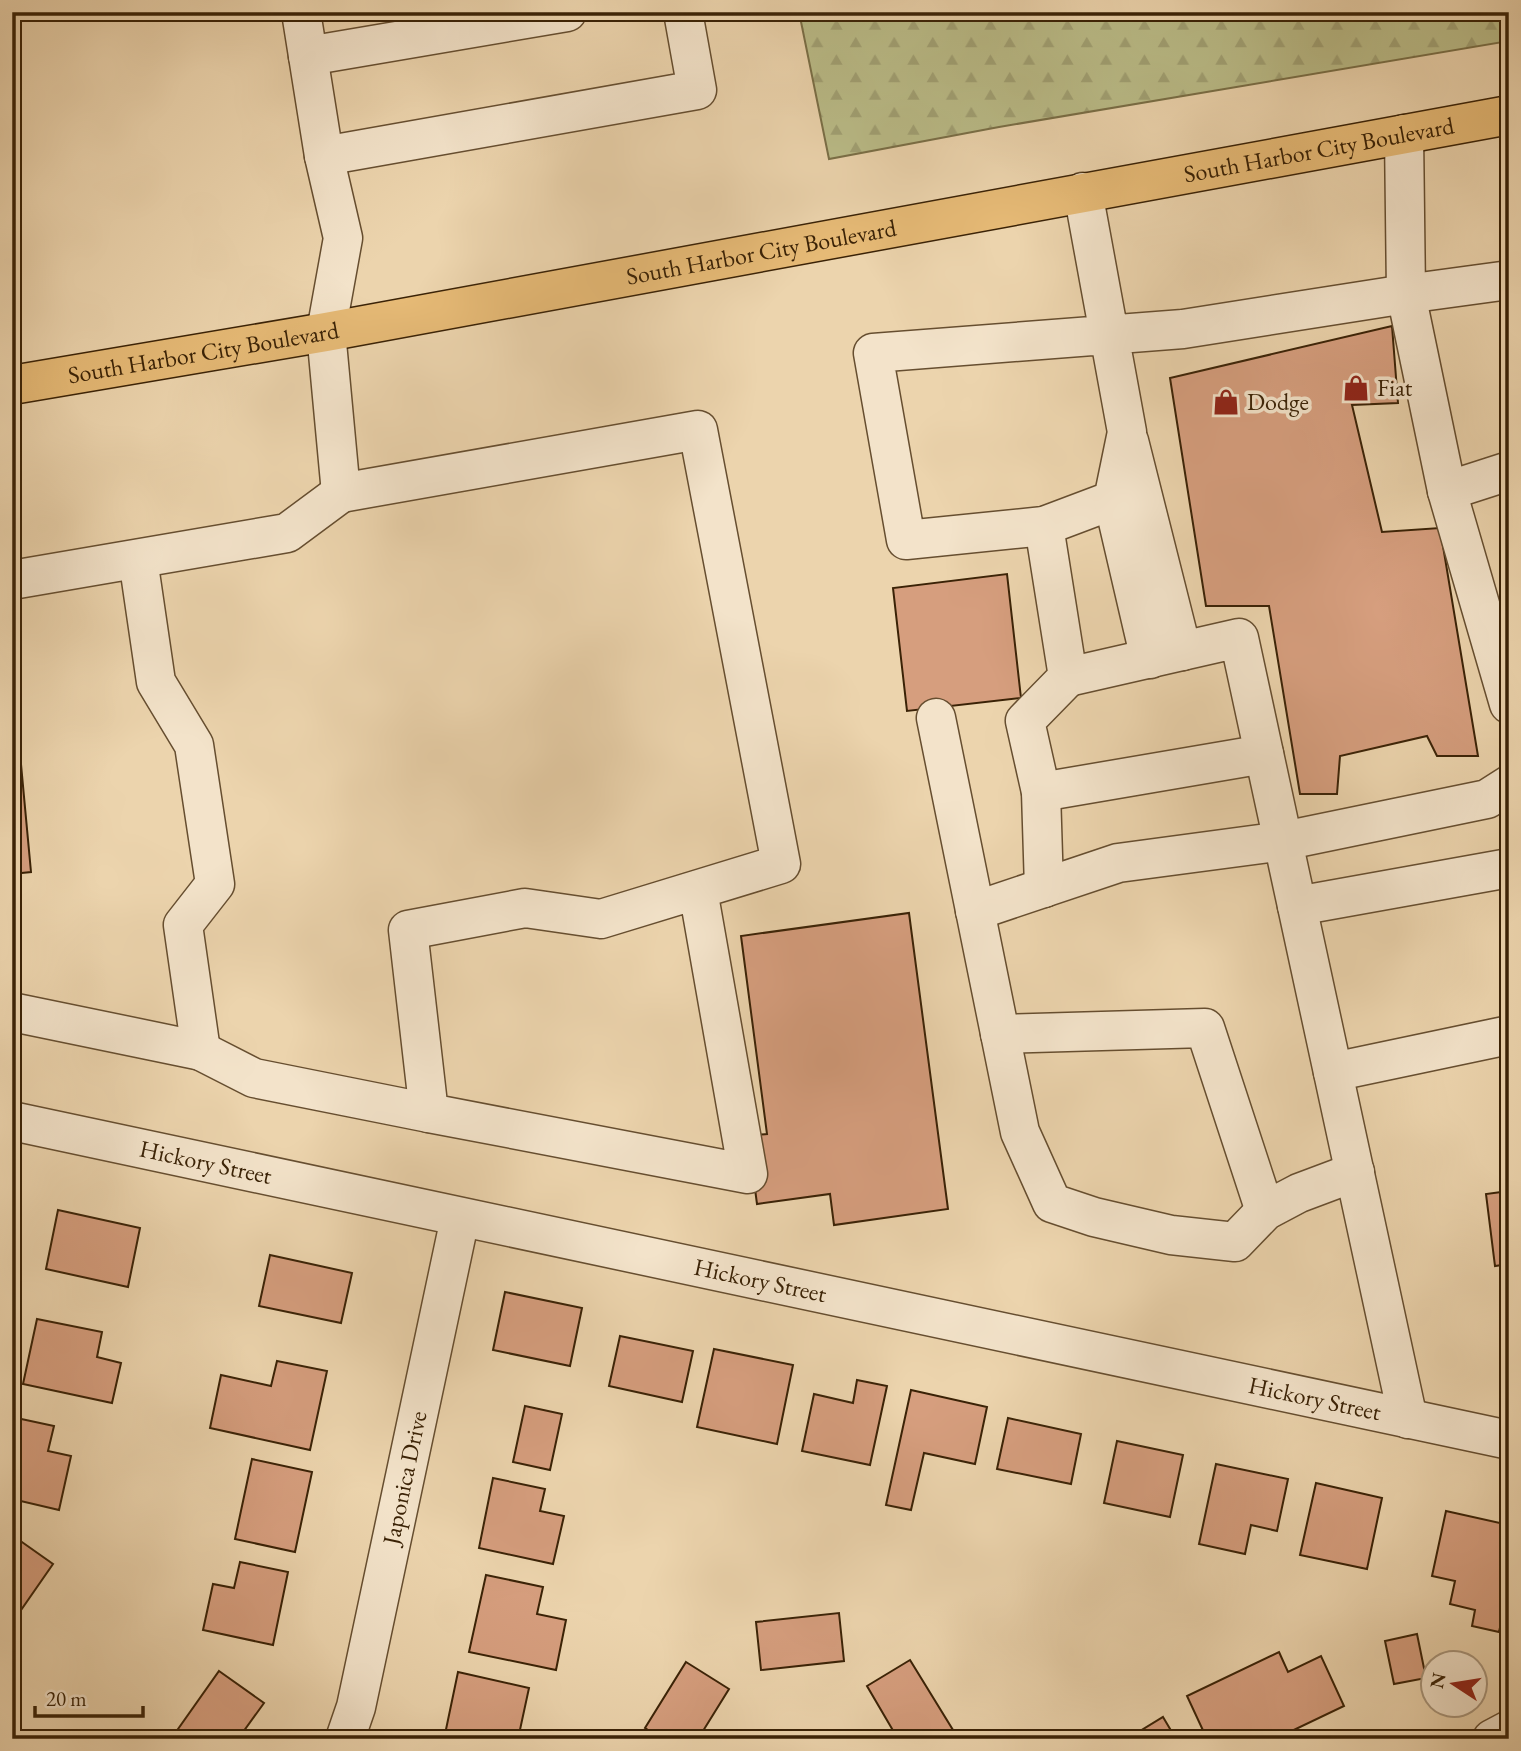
<svg xmlns="http://www.w3.org/2000/svg" width="1521" height="1751" viewBox="0 0 1521 1751" font-family="'EB Garamond',serif">
	<style>
		.forest { fill: url(#forest-firs); stroke: #7a6f47; stroke-width: 2 }
		.building { fill: #d69e7e; stroke: #3a2206; stroke-width: 2 }
		.lines { fill: none; stroke-linecap: round; stroke-linejoin: round }
		.minor-casing { stroke: #664e30; stroke-width: 41 }
		.major-casing { stroke: #3a2206; stroke-width: 41 }
		.minor { stroke: #f3e3ca; stroke-width: 38 }
		.major { stroke: #e6ba76; stroke-width: 38 }
		.labels { text-anchor: middle; stroke-width: 7; stroke-linejoin: round; paint-order: stroke }
		.street-label { font-size: 24px; fill: #3a2206; stroke: #f3e3ca }
		.poi-label { font-size: 24px; fill: #3a2206; stroke: #f3e3ca; text-anchor: start }
	</style>
	<defs>
		<pattern id="forest-firs" width="22" height="20" patternUnits="userSpaceOnUse" patternTransform="scale(1.75)"><rect width="22" height="20" fill="#babc88"/><path d="M5 1l3.5 6h-7zM16 11l3.5 6h-7z" fill="#a1a174"/></pattern>
	</defs>
	<rect width="100%" height="100%" fill="#ecd4ad"/>
	<filter id="stains"><feTurbulence type="fractalNoise" baseFrequency=".00286" numOctaves="4"/><feColorMatrix values="0 0 0 0 .2 0 0 0 0 .09 0 0 0 0 .02 0 0 0 .5 -.17"/></filter>
	<radialGradient id="worn" r=".72"><stop offset=".6" stop-color="#630" stop-opacity="0"/><stop offset="1" stop-color="#630" stop-opacity=".3"/></radialGradient>
	<!-- forest -->
	<polygon class="forest" points="799,12 1509,12 1509,41 999,127 829,159"/>
	<!-- building -->
	<g class="building">
		<polygon points="1392,326 1398,403 1352,405 1382,532 1440,528 1478,756 1437,756 1427,736 1340,756 1337,794 1300,794 1269,606 1206,606 1170,378"/>
		<polygon points="1007,574 1021,698 907,711 893,588"/>
		<polygon points="12,689 14,689 31,872 12,874"/>
		<polygon points="909,913 948,1209 834,1225 830,1194 757,1204 748,1136 767,1134 741,936"/>
		<polygon points="1509,1191 1509,1264 1495,1266 1486,1194"/>
		<polygon points="58,1210 140,1228 128,1287 46,1269"/>
		<polygon points="270,1255 352,1273 341,1323 259,1306"/>
		<polygon points="505,1292 582,1308 570,1366 493,1350"/>
		<polygon points="37,1319 102,1332 97,1357 121,1363 112,1403 23,1384"/>
		<polygon points="620,1336 693,1351 682,1402 609,1386"/>
		<polygon points="714,1349 793,1365 777,1444 697,1427"/>
		<polygon points="277,1361 327,1371 310,1450 210,1428 221,1375 271,1386"/>
		<polygon points="857,1380 887,1386 870,1465 802,1451 814,1394 853,1403"/>
		<polygon points="911,1390 987,1407 975,1464 924,1453 911,1510 886,1505"/>
		<polygon points="525,1406 562,1414 550,1470 513,1462"/>
		<polygon points="12,1417 54,1426 48,1451 71,1456 59,1510 12,1499"/>
		<polygon points="1008,1418 1081,1434 1071,1484 997,1469"/>
		<polygon points="1117,1441 1183,1455 1170,1517 1104,1503"/>
		<polygon points="252,1459 312,1472 295,1552 235,1539"/>
		<polygon points="1216,1464 1288,1479 1277,1531 1251,1525 1245,1554 1199,1544"/>
		<polygon points="493,1478 545,1489 540,1511 564,1516 553,1564 479,1548"/>
		<polygon points="1316,1483 1382,1498 1367,1569 1300,1555"/>
		<polygon points="1446,1511 1509,1525 1509,1587 1499,1632 1472,1626 1475,1610 1450,1604 1455,1581 1432,1576"/>
		<polygon points="12,1535 53,1564 12,1623"/>
		<polygon points="240,1562 288,1572 273,1645 203,1630 213,1584 234,1588"/>
		<polygon points="486,1575 543,1587 537,1614 566,1620 556,1670 469,1652"/>
		<polygon points="839,1613 844,1661 761,1670 756,1622"/>
		<polygon points="1417,1634 1426,1678 1394,1684 1385,1641"/>
		<polygon points="1279,1652 1288,1672 1321,1656 1344,1706 1275,1739 1207,1739 1187,1696"/>
		<polygon points="910,1660 953,1730 938,1739 898,1739 867,1686"/>
		<polygon points="686,1662 729,1689 698,1739 662,1739 645,1728"/>
		<polygon points="219,1671 264,1703 238,1739 171,1739"/>
		<polygon points="458,1672 529,1688 518,1739 444,1739"/>
		<polygon points="1163,1717 1176,1739 1127,1739"/>
	</g>
	<g class="lines">
		<!-- minor casing -->
		<g class="minor-casing">
			<g id="minor">
				<polyline points="301,12 324,156 343,238 326,332 341,493 698,430 781,864 601,919 525,908 408,930 429,1113 748,1174 698,890"/>
				<polyline points="308,56 567,12"/>
				<polyline points="1404,134 1406,294 1447,491 1509,704"/>
				<polyline points="324,156 697,90 683,12"/>
				<polyline points="1083,192 1127,432 1113,500 1044,526 906,540 873,353 1183,329 1406,294 1509,280"/>
				<polyline points="1129,441 1182,651"/>
				<polyline points="1447,491 1509,471"/>
				<polyline points="1113,500 1150,659"/>
				<polyline points="1044,526 1068,677 1025,721 1041,792 1044,888"/>
				<polyline points="138,559 156,682 194,745 215,884 183,925 201,1051"/>
				<polyline points="12,580 287,533 341,493"/>
				<polyline points="1068,677 1239,638 1408,1419"/>
				<polyline points="936,718 1020,1132 1052,1203 1094,1217 1171,1235 1235,1242 1265,1211 1299,1193 1355,1172"/>
				<polyline points="1041,792 1264,754"/>
				<polyline points="1297,906 1509,868"/>
				<polyline points="975,911 1118,863 1283,841 1487,799 1509,785"/>
				<polyline points="12,1012 201,1051 254,1078 429,1113"/>
				<polyline points="1000,1034 1205,1028 1265,1211"/>
				<polyline points="1333,1072 1509,1035"/>
				<path id="s1" d="M12 1121 1509 1440"/>
				<path id="s2" d="M345 1739 356 1707 460 1218"/>
				<polyline points="1492,1739 1509,1730"/>
			</g>
		</g>
		<!-- major casing -->
		<g class="major-casing">
			<g id="major">
				<path id="s3" d="M12 385 326 332 1509 115"/>
			</g>
		</g>
		<!-- minor -->
		<use href="#minor" class="minor"/>
		<!-- major -->
		<use href="#major" class="major"/>
	</g>
	<!-- icons -->
	<defs>
		<g id="shop-bare" transform="scale(2.1)"><path d="M-5-2.5h2.3a2.7 3.5 0 0 1 5.4 0H5L5.5 6h-11ZM-1.5-2.5h3a1.5 2.3 0 0 0-3 0Z" fill="#8f2418" stroke="#f3e3ca" stroke-width="2.5" paint-order="stroke"/></g>
	</defs>
	<g fill-rule="evenodd">
		<use href="#shop-bare" x="1356" y="388"/>
		<use href="#shop-bare" x="1226" y="402"/>
	</g>
	<g class="labels">
		<!-- street labels -->
		<g class="street-label">
			<text dy="8" stroke="none"><textPath href="#s3" startOffset="1328">South Harbor City Boulevard</textPath></text>
			<text dy="8" stroke="none"><textPath href="#s3" startOffset="761">South Harbor City Boulevard</textPath></text>
			<text dy="8" stroke="none"><textPath href="#s3" startOffset="194">South Harbor City Boulevard</textPath></text>
			<text dy="8" stroke="none"><textPath href="#s1" startOffset="198">Hickory Street</textPath></text>
			<text dy="8" stroke="none"><textPath href="#s1" startOffset="765">Hickory Street</textPath></text>
			<text dy="8" stroke="none"><textPath href="#s1" startOffset="1332">Hickory Street</textPath></text>
			<text dy="8" stroke="none"><textPath href="#s2" startOffset="268">Japonica Drive</textPath></text>
		</g>
		<!-- poi labels -->
		<g class="poi-label">
			<text x="1377" y="396">Fiat</text>
			<text x="1247" y="410">Dodge</text>
		</g>
	</g>
	<!-- margin -->
	<rect width="1521" height="1751" fill="none" stroke="#ecd4ad" stroke-width="42"/>
	<rect x="14" y="14" width="1493" height="1723" fill="none" stroke="#3a2206" stroke-width="3.5"/>
	<rect x="21" y="21" width="1479" height="1709" fill="none" stroke="#3a2206" stroke-width="2"/>
	<!-- north arrow -->
	<g transform="translate(1454 1684) rotate(282)"><circle r="33" fill="#f3e3ca" stroke="#a9967c" stroke-width="2"/>
	<path d="M0-5L12 26L0 18L-12 26Z" fill="#8f2418"/>
	<text y="-10" font-size="19" font-weight="bold" text-anchor="middle" fill="#3a2206">N</text>
	</g>
	<!-- scale -->
	<path d="M35 1706v10h108v-10" fill="none" stroke="#3a2206" stroke-width="3.5"/>
	<text x="46" y="1706" font-size="21" fill="#3a2206" stroke="#f3e3ca" stroke-width="5" paint-order="stroke">20 m</text>
	<rect width="100%" height="100%" filter="url(#stains)"/>
	<rect width="100%" height="100%" fill="url(#worn)"/>
</svg>
